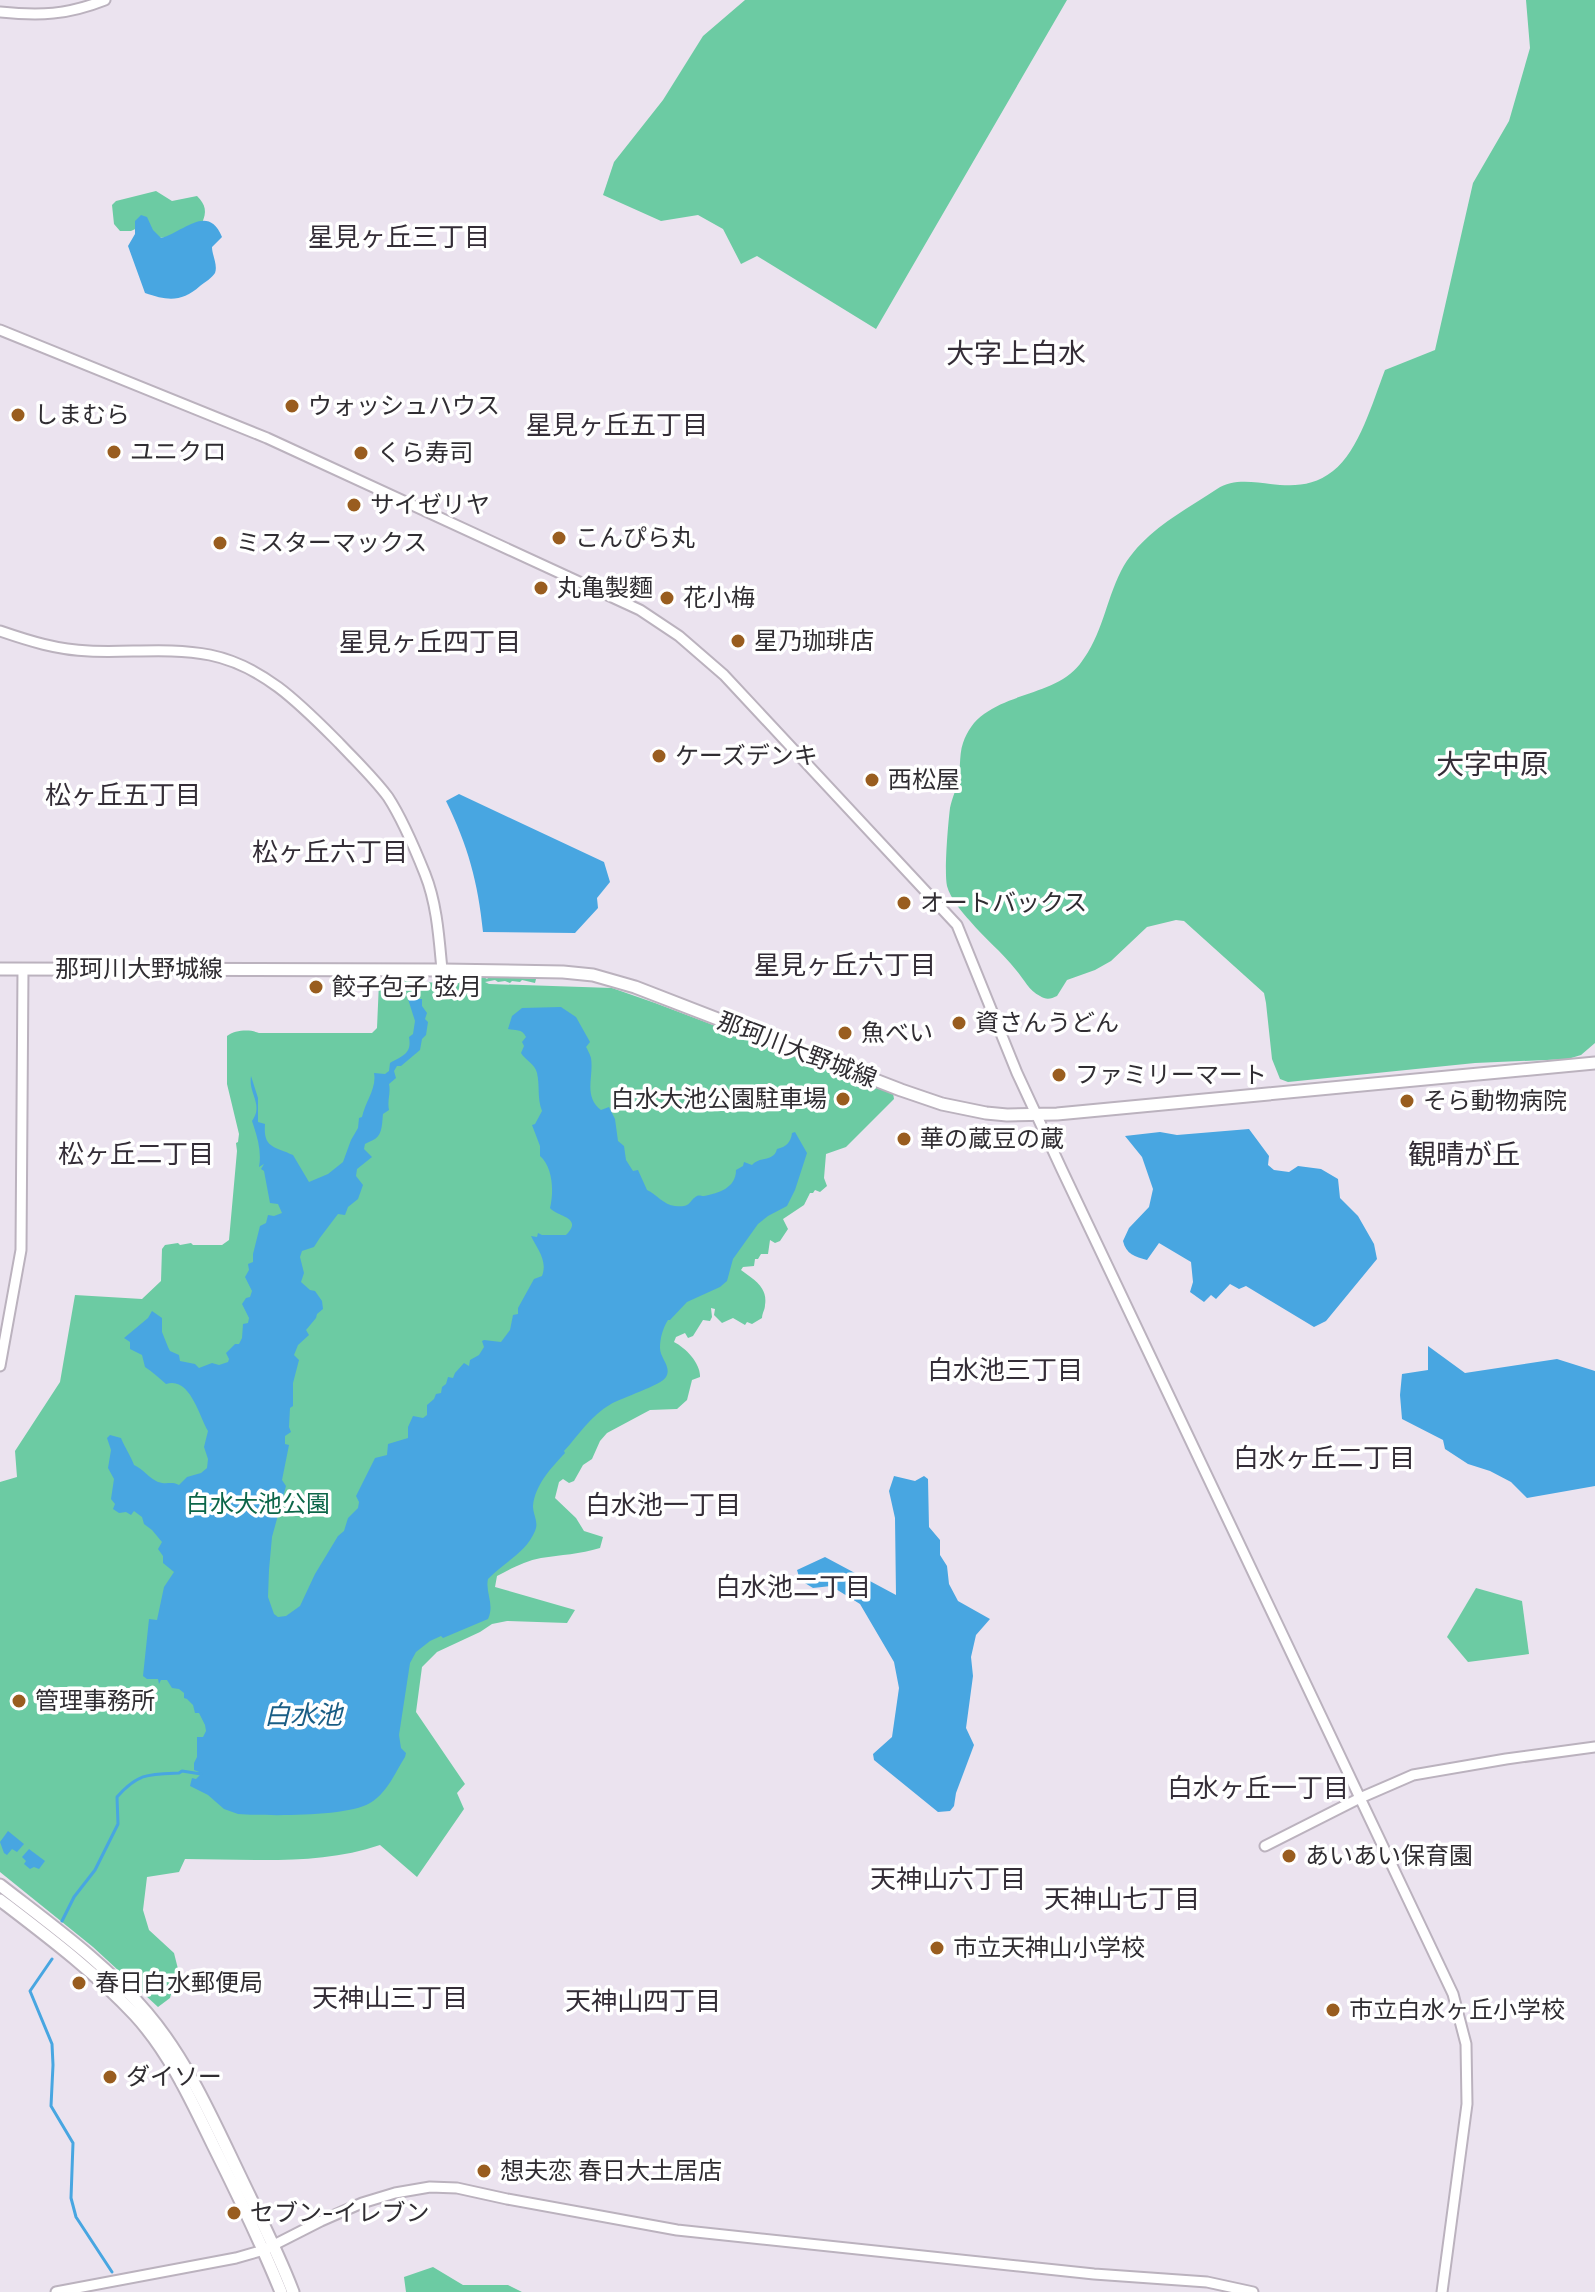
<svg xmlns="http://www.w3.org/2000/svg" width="1595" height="2292" viewBox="0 0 1595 2292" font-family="Rubik,'Noto Sans JP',sans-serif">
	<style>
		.green { fill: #6ccba3 }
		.water { fill: #48a6e1 }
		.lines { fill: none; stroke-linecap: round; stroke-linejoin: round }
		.stream { stroke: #48a6e1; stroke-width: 3 }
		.minor-casing { stroke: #bbb2be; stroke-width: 13 }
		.major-casing { stroke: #bbb2be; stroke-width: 15 }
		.minor { stroke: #fff; stroke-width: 9 }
		.major { stroke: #fff; stroke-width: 11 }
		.poi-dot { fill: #995d1f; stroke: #fff; stroke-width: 3 }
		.labels { text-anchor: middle; stroke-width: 7; stroke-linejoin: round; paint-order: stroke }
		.poi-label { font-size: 24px; fill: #302d32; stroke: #fff; text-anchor: start }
		.street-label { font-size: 24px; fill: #302d32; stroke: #fff }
		.park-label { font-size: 24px; fill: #0c6649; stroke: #fff }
		.neighbourhood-label { font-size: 26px; fill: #342d37; stroke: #fff }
		.water-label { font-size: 26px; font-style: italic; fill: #195d85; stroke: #fff }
		.quarter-label { font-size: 28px; fill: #342d37; stroke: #fff }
	</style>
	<rect width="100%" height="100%" fill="#ebe3ef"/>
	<!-- green -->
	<g class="green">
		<polygon points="745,0 1067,0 876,329 757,256 741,264 723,229 698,215 661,221 603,195 614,162 663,100 703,36"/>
		<path d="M1526 0H1595V1043L1581 1055 1568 1059 1475 1063 1288 1082 1280 1079 1272 1059 1266 1003 1264 993 1184 921 1176 920 1147 927 1111 961 1095 970 1067 980 1057 996C1051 999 1046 1000 1040 996 1029 991 1024 979 1016 970 1002 952 984 938 970 921 962 912 950 898 947 886 944 872 948 824 950 808 952 798 957 788 958 779 961 767 959 754 963 743 967 731 974 721 984 714 1014 692 1057 693 1080 664 1103 634 1105 603 1121 571 1141 533 1182 512 1217 489 1249 468 1293 503 1333 471 1359 451 1373 401 1385 370L1435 350 1473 183 1509 121 1530 48Z"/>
		<path d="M156 191 172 201 197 196C206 205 207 212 202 223L174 237 157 238 144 225 131 231H120L114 224 112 205 116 201Z"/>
		<path d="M390 975H413L422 977 421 980H415L414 982 453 983 456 977C464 975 475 980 482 976L487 979 490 976 494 978 498 976 505 978 518 975 521 978 536 979 535 983 522 980 520 982 512 981 510 983 505 981 498 982 495 980 485 982 489 984 612 988 655 1003 893 1093 894 1099 846 1147 826 1154 824 1178 827 1186 820 1192 815 1190 813 1193H810L804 1205 783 1219 788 1229 780 1241 775 1243 770 1240 768 1254H761L758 1259H755L754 1266 743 1267 741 1270C753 1279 768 1287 765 1305 765 1310 762 1313 762 1318L752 1324 747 1322 745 1325 733 1318 722 1323 714 1315 715 1309 711 1308 712 1317 710 1321 703 1320 693 1336 688 1338 685 1333 676 1337 674 1342C686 1348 701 1364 700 1377L692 1380 687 1400 677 1409 650 1410 607 1433 600 1441 592 1459 583 1465 574 1481 569 1483 563 1479 559 1482 555 1498 576 1518 584 1531 603 1537 600 1548C580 1554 561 1555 541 1558 525 1561 510 1569 497 1576L495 1587 575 1610 567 1623 507 1621 492 1624 480 1632 437 1652 422 1667 416 1712 465 1784 457 1793 464 1809 417 1877 380 1845C319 1866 248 1859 185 1859L179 1872 147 1877 143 1910 149 1930 174 1953 178 1969 170 1998 158 2007 93 1947 0 1872V1482L17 1477 15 1451 60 1382 75 1295 142 1299 161 1281 162 1249 165 1245 178 1243 180 1245 191 1243 193 1245H222L229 1240 237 1151 236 1143 238 1142 239 1134 227 1084V1036C235 1030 250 1029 259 1033H372L377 1028 379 982H382Z"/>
		<polygon points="1476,1588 1522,1601 1529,1654 1468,1662 1447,1637"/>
		<polygon points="433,2267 463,2285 508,2285 522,2292 406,2292 404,2277"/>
	</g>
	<!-- water -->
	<g class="water">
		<path d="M141 215 147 217 153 230 161 238C184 232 208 203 222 237L212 247C212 255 218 265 215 273 212 278 205 282 200 286 182 302 168 301 145 293L128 246 135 234V221Z"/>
		<path d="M459 794 604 862 610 882 597 898 598 908 575 933 483 932C478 882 468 846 446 801Z"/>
		<path d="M408 999H422V1006L427 1013 425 1019 428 1022 426 1035 422 1039 420 1050 401 1066H397L394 1071 396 1078 389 1084C391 1093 387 1100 389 1110L383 1114C382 1121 383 1134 375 1139 372 1141 368 1142 365 1144L364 1149 372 1157 357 1169 356 1176 363 1185 358 1199 348 1207 345 1215 338 1214C330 1225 321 1235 314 1247L302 1251 300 1257 304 1273 301 1282 310 1290 315 1291 322 1301 323 1309 317 1314 316 1318 306 1330 309 1335 298 1345 294 1355 299 1360 293 1383V1406L290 1408 289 1427 291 1432 285 1436V1444L289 1445 282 1480 286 1486 272 1537 269 1570 268 1597 274 1614 278 1617 286 1616 300 1606 315 1574 338 1536 344 1531 348 1518 358 1508 359 1502 356 1496 375 1458 387 1455 388 1444 408 1438V1427L413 1416 423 1418 427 1415V1405L434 1399 436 1394 441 1393 442 1387 446 1384 448 1377 453 1378 455 1373 464 1363 469 1366 470 1360 479 1355 484 1347 482 1341 484 1340 501 1342 510 1330 513 1315 518 1314V1308L534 1279 542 1276C548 1260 537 1249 531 1236L537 1237 538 1233 542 1235H566C584 1217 557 1217 550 1208 554 1192 553 1167 540 1156V1146L532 1125 535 1124 542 1111C537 1098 540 1086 537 1073 535 1064 525 1060 521 1053L524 1046 522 1042 526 1037C522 1028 515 1031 508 1029L512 1016 522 1008 561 1007 576 1017 590 1042 586 1047C587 1048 591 1057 591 1058 594 1077 583 1096 601 1110L609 1107 615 1119 618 1141 624 1146 626 1160 633 1171 638 1170 647 1190C656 1194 664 1205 675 1206 692 1208 688 1201 697 1196 699 1195 701 1196 704 1196 719 1193 736 1188 736 1170L743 1166 744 1162 752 1165C760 1156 774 1162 777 1149 786 1147 791 1142 792 1133L795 1132 807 1153 795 1190 787 1206 768 1216 758 1224 733 1259 727 1281 720 1287 687 1302 670 1320H668C663 1328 660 1338 660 1348 660 1358 672 1367 666 1377 662 1385 621 1398 611 1404 590 1416 579 1435 564 1451L565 1453C551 1468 535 1485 533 1506 533 1515 539 1522 535 1531 526 1553 504 1562 488 1579 485 1593 495 1604 488 1619L443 1638 441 1636 430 1641 416 1652 410 1663 399 1735 401 1748 406 1753 405 1757C395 1773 387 1793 370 1803 347 1817 268 1816 238 1814L224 1809 208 1795 190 1786 192 1778 196 1779 200 1775 199 1772 194 1770V1763L197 1757V1737H203L206 1731 205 1725 199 1713H195L193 1705 187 1699 184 1698V1693L179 1689 172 1688 167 1680H161L159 1684 158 1679H147L143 1676 149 1619 157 1620 164 1587 174 1572 163 1563V1556L158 1549 162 1542 152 1530 144 1524 142 1517 134 1511 131 1515 126 1512 119 1513 113 1509 115 1504 111 1499 114 1479 108 1468 111 1450 107 1438 110 1435 121 1438C125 1448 131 1456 134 1465 143 1469 149 1478 158 1482 167 1485 171 1481 179 1485L187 1477 201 1473 207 1468 208 1459 204 1447 208 1431C199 1416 190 1376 166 1384 159 1378 153 1372 145 1367L142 1355 130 1349V1342L124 1338 148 1318 152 1311 162 1318V1332L168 1347 170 1351 179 1355 180 1361 195 1364 199 1368 212 1363 219 1365 228 1362 229 1359 226 1353 235 1344H239L242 1338 243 1324 248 1323 249 1318 242 1304 246 1298 250 1297 252 1291 245 1277 249 1270 248 1264 253 1262V1254L260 1226 266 1223 268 1215 274 1216 282 1213 278 1204 270 1203 264 1171 261 1169 264 1164 259 1167C262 1151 257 1136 252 1121 264 1104 248 1094 251 1076L258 1098V1122L265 1124C263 1148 274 1146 293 1155L309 1182 328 1174 343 1162 351 1140 358 1128 359 1118 362 1117C365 1102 377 1088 374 1073L385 1074 389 1071 390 1063C403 1055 412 1054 409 1037L413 1034 415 1021Z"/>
		<path d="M1249 1129 1269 1156 1268 1165 1274 1170 1289 1172 1298 1166 1321 1169 1338 1179 1340 1198 1358 1216 1374 1244 1377 1259 1326 1321 1314 1327 1246 1286 1239 1289 1230 1284 1216 1299 1211 1295 1204 1302 1190 1292 1193 1282 1191 1262 1159 1243 1147 1260C1135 1257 1126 1254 1123 1241L1129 1228 1149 1207 1153 1189 1142 1157 1125 1136 1160 1132 1177 1135Z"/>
		<polygon points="1428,1346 1465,1373 1557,1359 1595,1371 1595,1486 1527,1498 1511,1482 1490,1471 1468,1464 1445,1449 1443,1440 1402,1419 1400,1395 1402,1374 1428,1370"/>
		<polygon points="894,1476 915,1481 924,1476 928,1479 929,1527 940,1540 940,1555 947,1566 949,1584 958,1601 990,1619 976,1635 971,1657 973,1676 966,1728 974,1745 956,1793 954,1806 950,1811 938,1812 874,1760 873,1754 892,1737 899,1688 894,1662 860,1604 831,1586 813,1588 800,1580 797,1570 825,1557 896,1595 895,1518 889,1491"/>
		<polygon points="8,1831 24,1844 17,1852 12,1849 7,1855 4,1853 0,1842"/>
		<polygon points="29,1849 45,1861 39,1869 34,1867 30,1869 24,1864 26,1861 22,1857"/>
	</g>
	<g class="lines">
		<!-- stream -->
		<g class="stream">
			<path d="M62 1921 74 1897 95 1870 118 1824 117 1797C138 1773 149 1774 179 1773L182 1771 201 1774"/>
			<polyline points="52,1959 30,1991 52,2044 53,2065 51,2106 73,2143 71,2198 76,2217 112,2272"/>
		</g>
		<!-- minor casing -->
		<g class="minor-casing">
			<g id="minor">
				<path d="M0 12C40 16 67 15 105 0"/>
				<polyline points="0,330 267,438 640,610 679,636 724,675 957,925 1017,1073 1062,1170 1453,1994 1466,2044 1467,2104 1442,2292"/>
				<path d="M0 631C29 641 58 650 89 651 129 653 170 647 210 655 264 666 302 706 339 743 355 760 374 778 388 797 403 820 415 849 425 874 437 904 439 938 442 970"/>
				<polyline points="0,1366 21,1250 23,969"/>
				<polyline points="1265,1846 1360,1798 1413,1775 1506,1759 1595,1747"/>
				<polyline points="56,2292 236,2258 264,2250 321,2221 362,2203 395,2193 430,2187 457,2188 507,2199 677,2230 1094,2274 1207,2282 1253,2292"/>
			</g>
		</g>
		<!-- major casing -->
		<g class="major-casing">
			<g id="major">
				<polyline points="0,969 442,970 563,972 593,975 635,987 901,1090 942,1104 986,1113 1007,1115 1057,1114 1595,1063"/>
				<path d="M0 1885C50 1924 105 1963 147 2013 187 2060 213 2120 240 2176 258 2214 278 2252 293 2292"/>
				<path d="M0 1900C47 1936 95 1972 135 2015 170 2053 192 2102 214 2147 238 2195 261 2243 281 2292"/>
			</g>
		</g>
		<!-- minor -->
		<use href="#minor" class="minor"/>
		<!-- major -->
		<use href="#major" class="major"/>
	</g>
	<!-- markers -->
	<g class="poi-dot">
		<circle cx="292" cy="406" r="8"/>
		<circle cx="18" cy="415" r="8"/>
		<circle cx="114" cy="452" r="8"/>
		<circle cx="361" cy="453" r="8"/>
		<circle cx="354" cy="505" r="8"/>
		<circle cx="559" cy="538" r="8"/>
		<circle cx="220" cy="543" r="8"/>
		<circle cx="541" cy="588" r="8"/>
		<circle cx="667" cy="598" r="8"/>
		<circle cx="738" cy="641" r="8"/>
		<circle cx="659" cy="756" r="8"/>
		<circle cx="872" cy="780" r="8"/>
		<circle cx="904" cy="903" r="8"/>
		<circle cx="316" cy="987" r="8"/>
		<circle cx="959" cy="1023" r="8"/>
		<circle cx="845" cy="1033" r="8"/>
		<circle cx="1059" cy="1075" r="8"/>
		<circle cx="843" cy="1099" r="8"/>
		<circle cx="1407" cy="1101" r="8"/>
		<circle cx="904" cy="1139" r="8"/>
		<circle cx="19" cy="1701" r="8"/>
		<circle cx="1289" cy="1856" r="8"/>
		<circle cx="937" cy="1948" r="8"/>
		<circle cx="79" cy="1983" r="8"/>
		<circle cx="1333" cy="2010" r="8"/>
		<circle cx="110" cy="2077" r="8"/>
		<circle cx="484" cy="2171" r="8"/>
		<circle cx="234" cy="2213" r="8"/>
	</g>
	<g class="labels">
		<!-- poi labels -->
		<g class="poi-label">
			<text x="308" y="414">ウォッシュハウス</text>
			<text x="34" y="423">しまむら</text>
			<text x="130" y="460">ユニクロ</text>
			<text x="377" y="461">くら寿司</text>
			<text x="370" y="513">サイゼリヤ</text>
			<text x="575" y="546">こんぴら丸</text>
			<text x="236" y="551">ミスターマックス</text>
			<text x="557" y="596">丸亀製麵</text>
			<text x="683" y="606">花小梅</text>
			<text x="754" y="649">星乃珈琲店</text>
			<text x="675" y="764">ケーズデンキ</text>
			<text x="888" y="788">西松屋</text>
			<text x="920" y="911">オートバックス</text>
			<text x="332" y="995">餃子包子 弦月</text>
			<text x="975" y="1031">資さんうどん</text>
			<text x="861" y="1041">魚べい</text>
			<text x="1075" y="1083">ファミリーマート</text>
			<text x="827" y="1107" text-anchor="end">白水大池公園駐車場</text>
			<text x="1423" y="1109">そら動物病院</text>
			<text x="920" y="1147">華の蔵豆の蔵</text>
			<text x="35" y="1709">管理事務所</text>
			<text x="1305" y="1864">あいあい保育園</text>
			<text x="953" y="1956">市立天神山小学校</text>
			<text x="95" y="1991">春日白水郵便局</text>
			<text x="1349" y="2018">市立白水ヶ丘小学校</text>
			<text x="126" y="2085">ダイソー</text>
			<text x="500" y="2179">想夫恋 春日大土居店</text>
			<text x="250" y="2221">セブン-イレブン</text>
		</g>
		<!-- street labels -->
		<g class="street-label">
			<text x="139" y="977">那珂川大野城線</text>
			<text transform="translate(797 1050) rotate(21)" y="8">那珂川大野城線</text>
		</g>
		<!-- park labels -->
		<g class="park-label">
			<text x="258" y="1512">白水大池公園</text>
		</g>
		<!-- neighbourhood labels -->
		<g class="neighbourhood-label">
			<text x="399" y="246">星見ヶ丘三丁目</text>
			<text x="617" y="434">星見ヶ丘五丁目</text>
			<text x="430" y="651">星見ヶ丘四丁目</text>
			<text x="123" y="804">松ヶ丘五丁目</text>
			<text x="330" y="861">松ヶ丘六丁目</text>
			<text x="845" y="974">星見ヶ丘六丁目</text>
			<text x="136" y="1163">松ヶ丘二丁目</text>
			<text x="1005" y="1379">白水池三丁目</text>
			<text x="1324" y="1467">白水ヶ丘二丁目</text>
			<text x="663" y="1514">白水池一丁目</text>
			<text x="793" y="1596">白水池二丁目</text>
			<text x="1258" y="1797">白水ヶ丘一丁目</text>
			<text x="948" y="1888">天神山六丁目</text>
			<text x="1122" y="1908">天神山七丁目</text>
			<text x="390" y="2007">天神山三丁目</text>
			<text x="643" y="2010">天神山四丁目</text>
		</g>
		<!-- water labels -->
		<g class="water-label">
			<text x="303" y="1724">白水池</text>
		</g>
		<!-- quarter labels -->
		<g class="quarter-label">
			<text x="1016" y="363">大字上白水</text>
			<text x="1492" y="774">大字中原</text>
			<text x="1464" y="1164">観晴が丘</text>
		</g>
	</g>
</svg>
